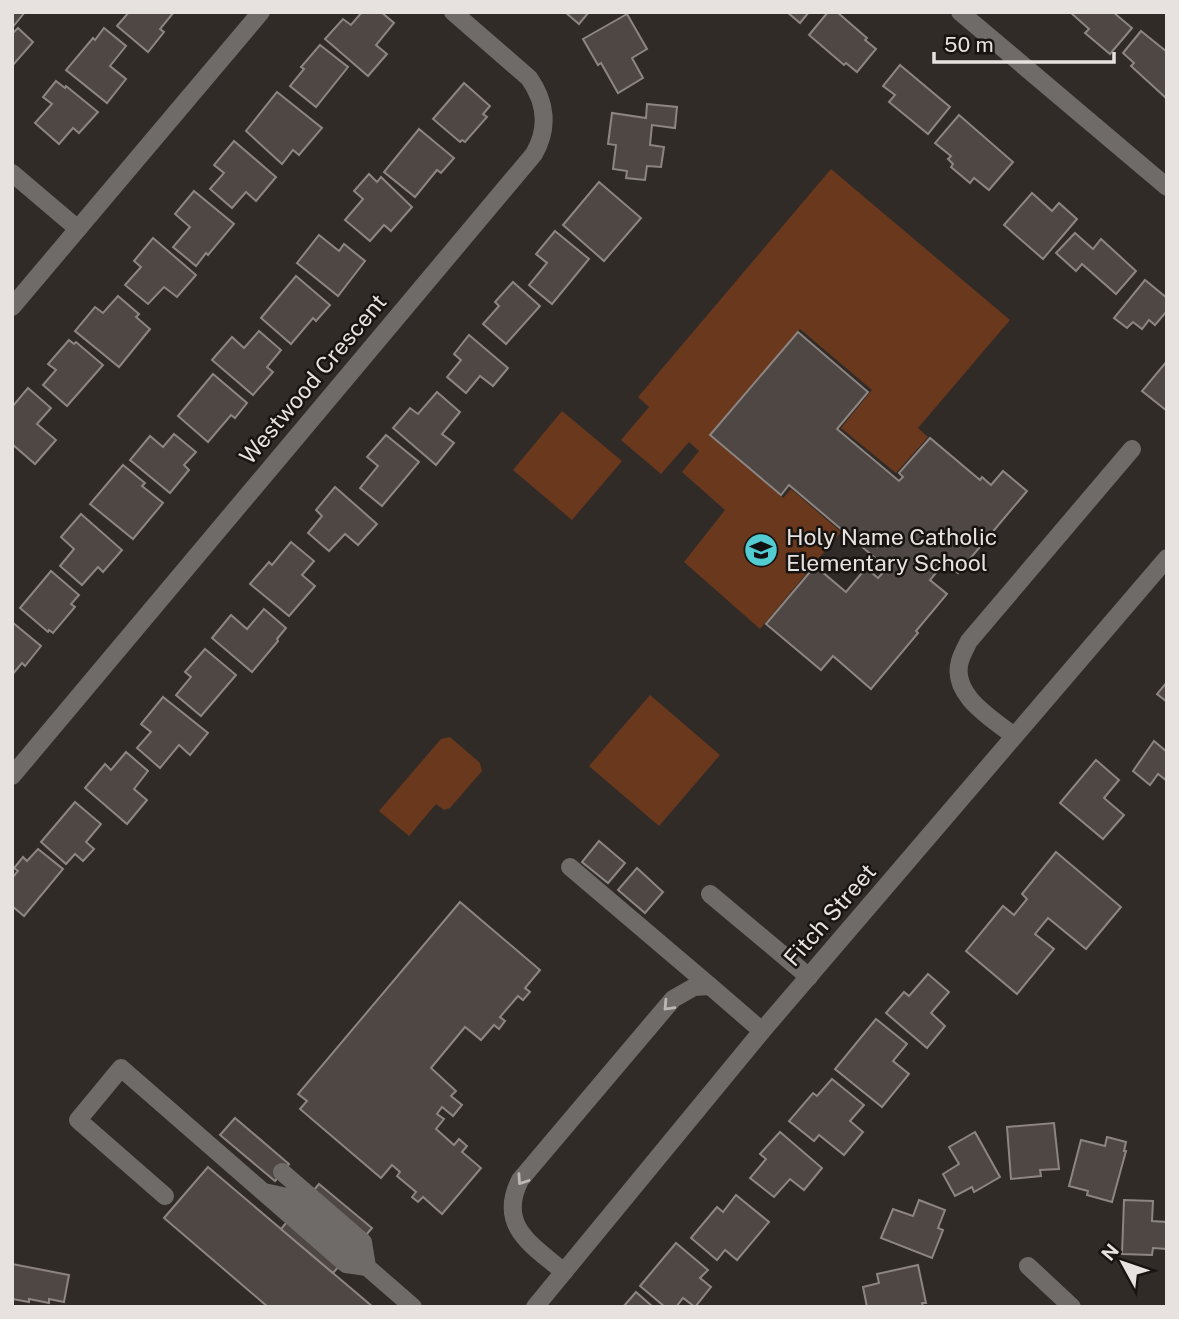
<svg xmlns="http://www.w3.org/2000/svg" width="1179" height="1319" viewBox="0 0 1179 1319" font-family="'Public Sans',sans-serif">
	<style>
		.green { fill: #69381d }
		.building { fill: #4e4743; stroke: #8d8581; stroke-width: 2 }
		.lines { fill: none; stroke-linecap: round; stroke-linejoin: round }
		.minor { stroke: #6e6b69; stroke-width: 18 }
		.oneway { stroke: #bdb8b6 }
		.labels { text-anchor: middle; stroke-width: 5; stroke-linejoin: round; paint-order: stroke }
		.street-label { font-size: 23px; fill: #e7e2e0; stroke: #171412 }
		.poi-label { font-size: 23px; fill: #e7e2e0; stroke: #171412; text-anchor: start }
	</style>
	<rect width="100%" height="100%" fill="#312b28"/>
	<!-- green -->
	<g class="green">
		<polygon points="831,169 1010,320 918,428 928,437 896,473 841,428 872,390 800,329 709,435 783,498 791,489 841,532 760,629 684,562 725,510 682,472 699,451 689,442 661,474 621,440 649,407 638,397"/>
		<polygon points="562,411 622,461 572,520 513,470"/>
		<polygon points="650,695 720,755 659,826 589,766"/>
		<polygon points="450,737 480,763 482,771 450,808 444,810 436,804 409,836 379,811 441,739"/>
	</g>
	<!-- building -->
	<g class="building">
		<polygon points="12,12 24,13 12,28"/>
		<polygon points="129,12 174,12 160,29 164,32 148,52 117,26"/>
		<polygon points="362,12 381,12 394,23 376,45 387,54 368,76 325,39 343,19 351,25"/>
		<polygon points="565,12 589,12 579,24"/>
		<polygon points="787,12 809,12 800,23"/>
		<polygon points="828,12 837,12 867,38 865,40 876,49 857,72 846,63 844,65 809,35"/>
		<polygon points="1070,12 1113,12 1132,28 1110,54 1085,33 1089,29"/>
		<polygon points="627,14 647,49 632,58 643,78 618,93 601,63 598,65 583,39"/>
		<polygon points="18,28 33,42 13,65 12,34"/>
		<polygon points="104,28 126,46 110,66 126,79 107,103 66,70 93,38 95,40"/>
		<polygon points="1141,31 1167,52 1166,98 1131,66 1134,63 1123,53"/>
		<polygon points="320,45 348,67 316,107 290,86 304,69 301,67"/>
		<polygon points="900,65 950,107 928,134 889,102 895,95 883,86"/>
		<polygon points="56,81 65,88 66,86 98,112 79,133 73,128 59,144 35,123 52,104 43,97"/>
		<polygon points="464,83 490,106 483,114 487,117 465,142 462,140 460,142 433,119"/>
		<polygon points="277,92 322,128 299,155 293,150 282,164 246,131"/>
		<polygon points="647,104 677,107 675,128 652,125 650,145 664,147 661,167 647,166 645,180 626,178 627,171 613,169 616,145 608,144 612,113 646,118"/>
		<polygon points="959,115 1013,162 989,190 974,178 970,183 951,167 953,164 948,159 951,156 935,143"/>
		<polygon points="419,129 454,158 441,173 437,170 415,197 384,172"/>
		<polygon points="234,141 276,177 256,201 246,192 232,208 210,189 224,173 214,165"/>
		<polygon points="369,174 377,182 381,177 412,207 391,231 384,225 370,241 345,220 363,199 354,191"/>
		<polygon points="599,182 641,218 604,261 563,225"/>
		<polygon points="194,191 234,224 208,255 206,253 196,266 173,247 190,227 175,214"/>
		<polygon points="1032,193 1052,211 1059,203 1077,219 1043,259 1004,225"/>
		<polygon points="555,231 589,259 552,304 529,285 547,263 536,254"/>
		<polygon points="1075,233 1093,249 1101,239 1136,271 1116,294 1082,264 1076,271 1056,253"/>
		<polygon points="319,235 339,251 344,244 365,261 338,296 297,263"/>
		<polygon points="153,238 196,275 177,297 164,287 148,304 125,285 141,267 134,261"/>
		<polygon points="296,276 330,305 316,321 313,318 291,344 261,318"/>
		<polygon points="1145,280 1167,298 1167,311 1155,325 1149,320 1142,329 1133,322 1127,328 1114,318"/>
		<polygon points="513,282 540,306 506,344 483,324 499,306 495,302"/>
		<polygon points="118,296 139,314 136,317 150,329 119,367 75,331 95,307 103,313"/>
		<polygon points="259,331 281,350 267,367 273,372 253,395 212,360 232,337 244,348"/>
		<polygon points="798,332 868,392 837,429 899,481 903,477 899,473 930,438 980,480 982,477 991,485 1003,471 1027,491 958,573 945,562 930,580 947,594 916,631 918,633 871,689 833,656 821,670 766,624 815,566 846,592 866,568 878,578 887,568 789,485 781,495 710,435"/>
		<polygon points="469,335 508,368 493,386 480,376 466,393 447,377 461,360 454,354"/>
		<polygon points="69,340 74,344 76,342 103,365 67,406 43,385 56,370 48,364"/>
		<polygon points="1167,361 1167,411 1142,391"/>
		<polygon points="213,374 247,403 235,418 231,415 208,442 178,416"/>
		<polygon points="28,388 51,408 37,424 56,440 35,464 12,444 12,407"/>
		<polygon points="437,392 460,412 442,434 454,443 436,465 393,428 410,408 418,414"/>
		<polygon points="174,434 196,452 184,465 189,470 170,493 130,460 150,436 163,447"/>
		<polygon points="386,435 419,462 382,506 360,488 378,466 367,457"/>
		<polygon points="123,465 145,483 142,486 163,503 133,539 90,504"/>
		<polygon points="335,487 377,524 358,545 345,534 329,551 308,533 322,516 316,510"/>
		<polygon points="81,514 122,550 103,572 98,567 82,585 60,566 74,549 61,537"/>
		<polygon points="291,542 314,561 302,575 315,586 289,616 250,584 269,562 272,565"/>
		<polygon points="51,571 79,595 71,604 75,607 53,633 49,630 48,632 20,608"/>
		<polygon points="264,609 286,628 277,639 278,641 252,672 212,638 231,615 247,629"/>
		<polygon points="12,622 41,646 25,666 22,663 12,675"/>
		<polygon points="205,649 236,675 201,716 176,695 191,677 185,672"/>
		<polygon points="1167,682 1167,702 1157,694"/>
		<polygon points="163,697 208,733 190,755 179,745 160,768 137,748 151,732 141,724"/>
		<polygon points="1154,741 1167,752 1167,781 1158,774 1150,785 1133,771"/>
		<polygon points="126,752 148,771 134,789 147,800 127,824 85,788 105,764 111,770"/>
		<polygon points="1096,760 1119,780 1104,798 1124,815 1103,839 1060,803"/>
		<polygon points="75,802 101,824 86,842 94,849 83,861 75,854 66,864 41,842"/>
		<polygon points="599,841 625,863 608,883 582,862"/>
		<polygon points="38,849 63,869 24,916 12,906 12,878 18,871 14,868 23,857 27,861"/>
		<polygon points="1056,852 1121,907 1086,949 1048,918 1035,934 1054,949 1017,994 966,951 1003,906 1014,915 1027,899 1022,894"/>
		<polygon points="637,868 663,892 645,913 618,890"/>
		<polygon points="460,902 540,970 525,988 530,992 523,1000 518,996 500,1017 505,1021 499,1029 494,1025 481,1040 465,1027 431,1068 456,1091 451,1096 462,1105 453,1116 442,1107 437,1114 444,1119 436,1129 454,1145 459,1139 467,1146 462,1152 481,1168 442,1214 423,1197 418,1202 412,1197 416,1192 397,1176 400,1172 392,1165 381,1178 300,1109 307,1101 298,1094"/>
		<polygon points="928,974 949,992 931,1013 945,1026 927,1048 886,1013 904,992 909,996"/>
		<polygon points="876,1019 907,1044 893,1061 909,1074 882,1107 835,1069"/>
		<polygon points="832,1079 864,1105 850,1121 863,1132 844,1155 819,1135 814,1141 789,1121 813,1093 817,1096"/>
		<polygon points="235,1118 289,1164 275,1181 220,1135"/>
		<polygon points="1054,1123 1059,1169 1040,1170 1041,1176 1011,1179 1007,1127"/>
		<polygon points="780,1132 822,1168 804,1190 790,1179 774,1197 750,1178 766,1159 760,1154"/>
		<polygon points="975,1132 1000,1177 974,1192 972,1187 955,1196 943,1174 959,1164 949,1147"/>
		<polygon points="1107,1137 1126,1142 1124,1151 1126,1151 1112,1202 1087,1195 1088,1191 1069,1186 1081,1140 1105,1146"/>
		<polygon points="208,1167 281,1229 373,1307 268,1307 164,1218"/>
		<polygon points="319,1184 372,1228 333,1273 281,1229"/>
		<polygon points="736,1195 769,1222 737,1260 725,1250 717,1260 691,1238 717,1207 723,1212"/>
		<polygon points="919,1200 945,1210 938,1228 943,1230 932,1258 881,1238 893,1209 913,1216"/>
		<polygon points="1124,1200 1153,1201 1152,1221 1167,1222 1167,1249 1153,1248 1152,1255 1122,1254"/>
		<polygon points="676,1243 708,1270 700,1278 711,1287 695,1307 683,1298 676,1307 665,1307 640,1286"/>
		<polygon points="12,1264 69,1275 64,1302 49,1299 49,1303 29,1299 29,1302 12,1299"/>
		<polygon points="918,1265 926,1303 922,1303 923,1307 867,1307 863,1287 879,1283 877,1274"/>
		<polygon points="636,1292 653,1307 623,1307"/>
	</g>
	<g class="lines">
		<!-- minor -->
		<g class="minor">
			<polyline points="960,12 1167,187"/>
			<polyline points="12,173 78,229"/>
			<polyline points="12,307 261,12"/>
			<path d="M1014 736C993 719 950 695 960 661 962 654 966 647 969 641L1132 449"/>
			<path d="M12 776 534 154C549 128 546 102 529 78L453 12"/>
			<polyline points="570,867 710,986"/>
			<polyline points="710,894 809,977"/>
			<polyline points="282,1172 363,1242 367,1267 413,1307"/>
			<polyline points="165,1196 78,1120 121,1068 346,1264 367,1267 287,1197 264,1192"/>
			<polyline points="1028,1266 1072,1307"/>
			<path d="M564 1272C532 1245 497 1226 520 1180L673 999 694 987 710 986 762 1031"/>
			<polyline points="535,1307 762,1031 1167,558"/>
		</g>
	</g>
	<!-- one-way arrows -->
	<defs><path id="oneway-chevron" d="M-2-3.5L2.5 0L-2 3.5" fill="none" stroke-width="1.6" stroke-linecap="round" stroke-linejoin="round" transform="scale(1.75)"/></defs>
	<g class="oneway">
		<use href="#oneway-chevron" transform="translate(668 1006) rotate(133)"/>
		<use href="#oneway-chevron" transform="translate(522 1180) rotate(124)"/>
	</g>
	<!-- icons -->
	<defs>
		<g id="school-disc" transform="scale(1.75)"><circle r="9.5" fill="#52ccd0" stroke="#171412"/><path d="M0-5L7-2L0 1L-7-2ZM-4 1L0 2.5L4 1V4Q0 6-4 4Z" fill="#111"/></g>
	</defs>
	<g fill-rule="evenodd">
		<use href="#school-disc" x="761" y="550"/>
	</g>
	<g class="labels">
		<!-- street labels -->
		<g class="street-label">
			<text transform="translate(313 379) rotate(-50)" y="8">Westwood Crescent</text>
			<text transform="translate(830 915) rotate(-49)" y="8">Fitch Street</text>
		</g>
		<!-- poi labels -->
		<g class="poi-label">
			<text x="786" y="545">Holy Name Catholic<tspan x="786" dy="26">Elementary School</tspan></text>
		</g>
	</g>
	<!-- border -->
	<rect width="1179" height="1319" fill="none" stroke="#e7e2e0" stroke-width="28"/>
	<!-- north arrow -->
	<g transform="translate(1123 1263) rotate(310)" stroke="#171412" stroke-width="5" paint-order="stroke">
	<path d="M0-5L12 26L0 18L-12 26Z" fill="#e7e2e0"/>
	<text y="-10" font-size="19" font-weight="bold" text-anchor="middle" fill="#e7e2e0">N</text>
	</g>
	<!-- scale -->
	<path d="M934 52v10h180v-10" fill="none" stroke="#e7e2e0" stroke-width="3.5"/>
	<text x="944" y="52" font-size="21" fill="#e7e2e0" stroke="#171412" stroke-width="5" paint-order="stroke">50 m</text>
</svg>
